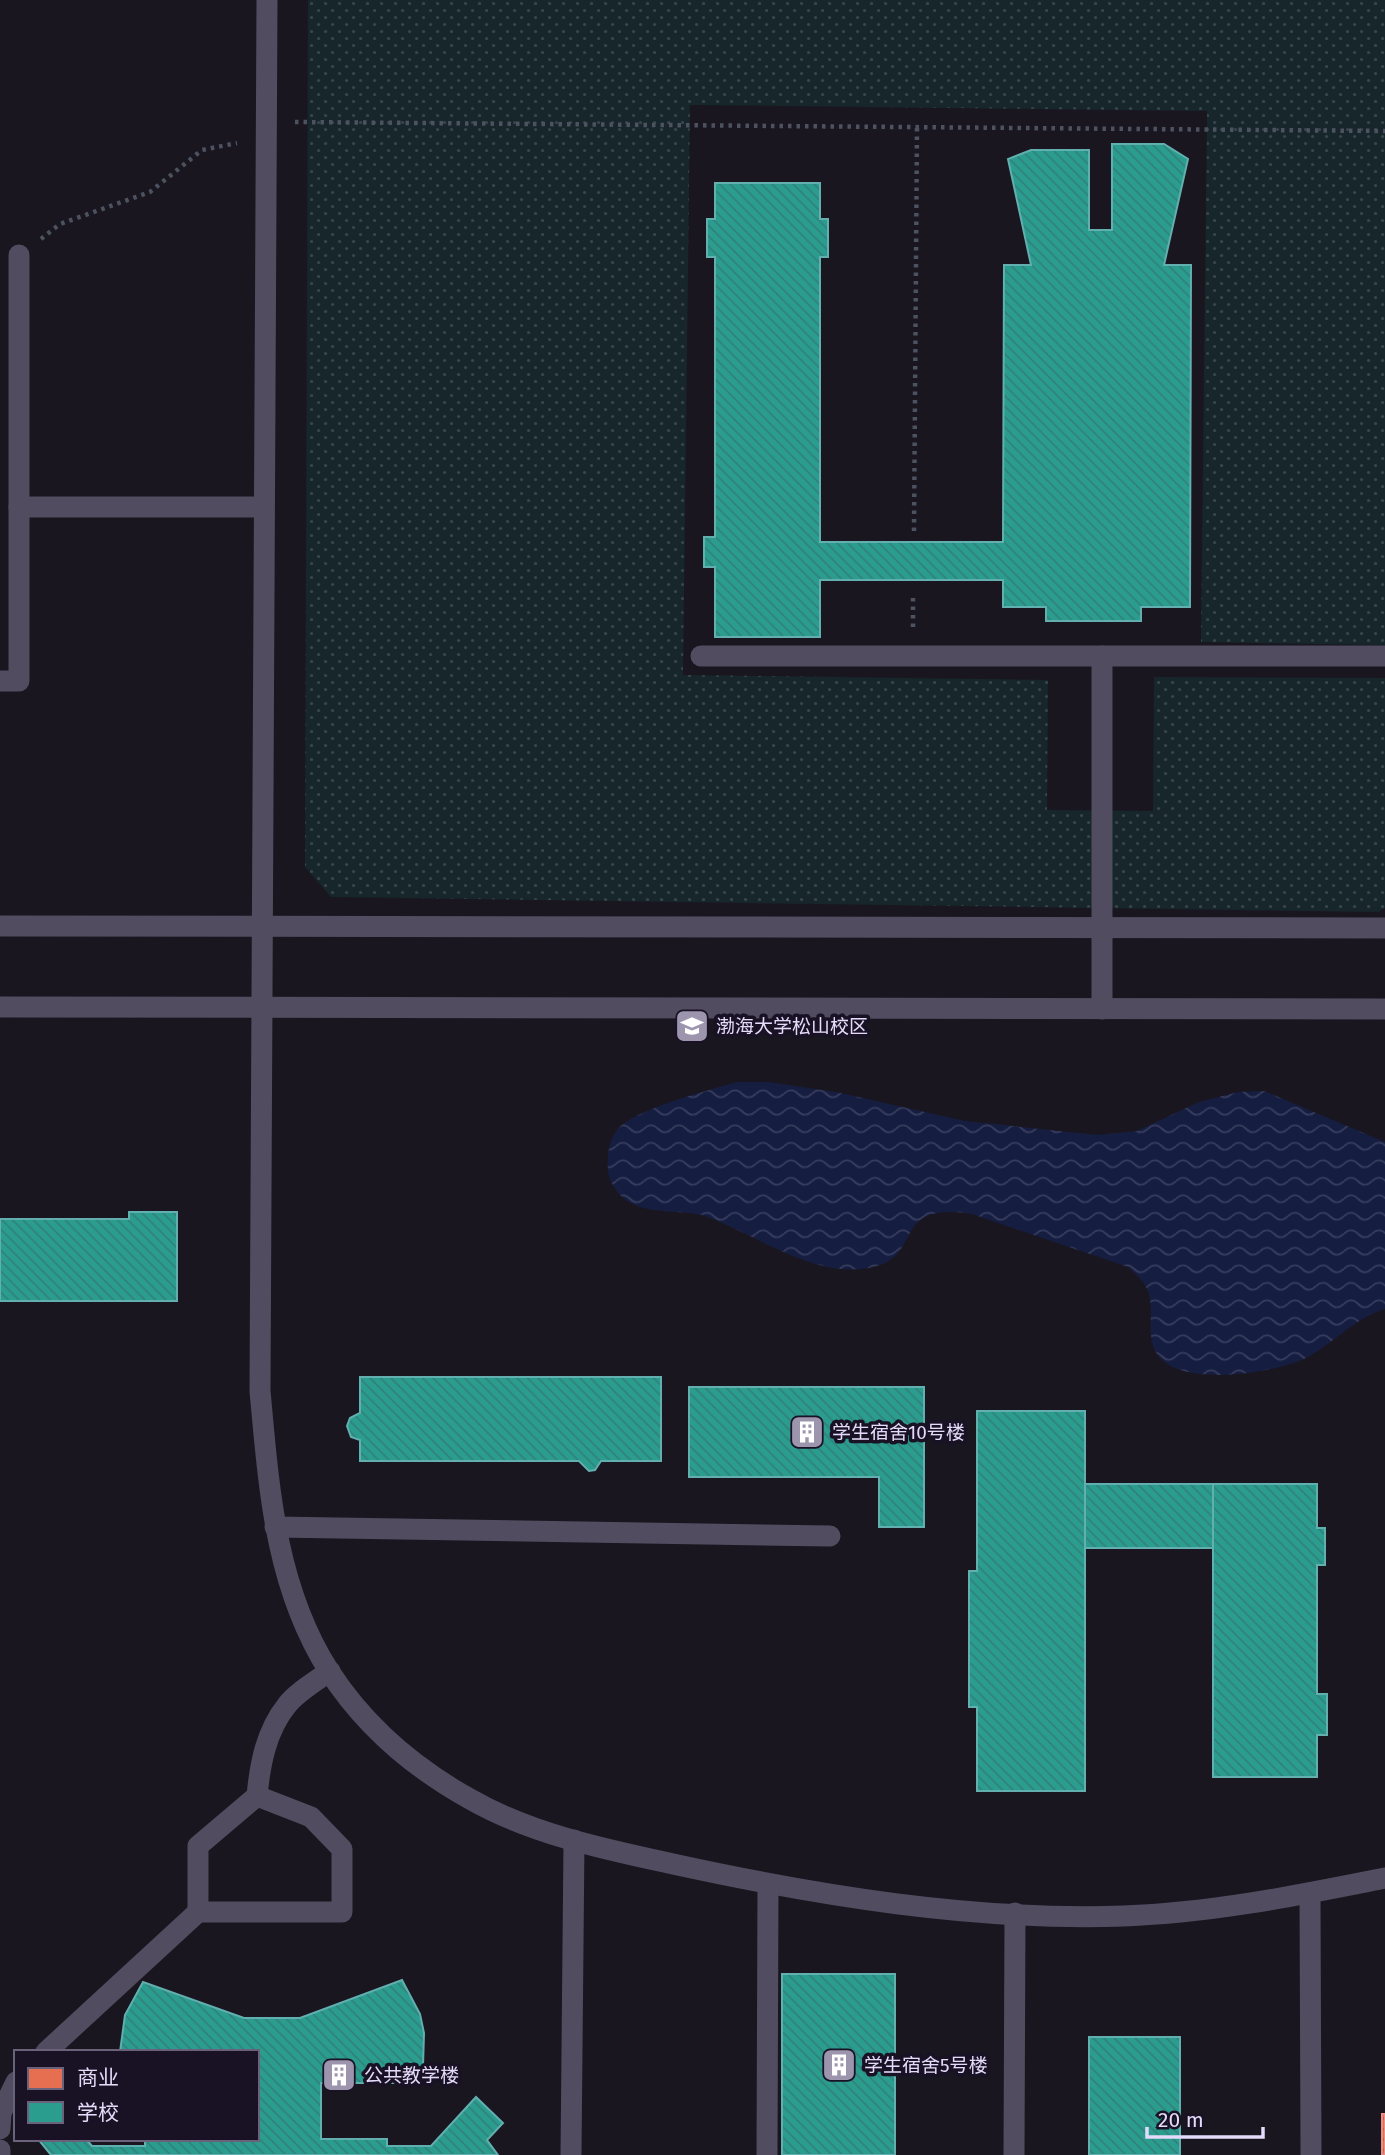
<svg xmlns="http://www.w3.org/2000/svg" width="1385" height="2155" viewBox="0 0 1385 2155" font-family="'Fira Sans','Noto Sans SC',sans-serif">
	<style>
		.grass { fill: url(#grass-dots) }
		.water { fill: url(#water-waves) }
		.shops { fill: url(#shops-back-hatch); stroke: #e68f84; stroke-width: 2 }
		.schools { fill: url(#schools-back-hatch); stroke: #62afaf; stroke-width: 2 }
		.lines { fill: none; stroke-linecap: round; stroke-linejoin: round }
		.path { stroke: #4c525f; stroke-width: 4.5; stroke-dasharray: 3.5 5; stroke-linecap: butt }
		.service { stroke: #514c5f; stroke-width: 21 }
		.labels { text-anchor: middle; stroke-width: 7; stroke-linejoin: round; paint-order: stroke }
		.poi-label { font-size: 19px; fill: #e4dafa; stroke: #181224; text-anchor: start }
	</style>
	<defs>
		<pattern id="grass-dots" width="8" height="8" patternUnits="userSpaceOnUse" patternTransform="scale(1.75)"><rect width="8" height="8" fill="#16262b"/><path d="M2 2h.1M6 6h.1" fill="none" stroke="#38454b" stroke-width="1.8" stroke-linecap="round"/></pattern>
		<pattern id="water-waves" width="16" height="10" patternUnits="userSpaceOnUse" patternTransform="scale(1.75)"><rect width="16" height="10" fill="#151d41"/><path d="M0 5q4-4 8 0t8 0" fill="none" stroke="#373d5d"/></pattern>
		<pattern id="shops-back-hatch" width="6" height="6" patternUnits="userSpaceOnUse" patternTransform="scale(1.75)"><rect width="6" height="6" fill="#e76f51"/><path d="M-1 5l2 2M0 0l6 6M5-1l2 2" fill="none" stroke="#b6614f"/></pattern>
		<pattern id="schools-back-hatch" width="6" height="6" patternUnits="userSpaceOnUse" patternTransform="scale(1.75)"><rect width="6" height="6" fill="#2a9d8f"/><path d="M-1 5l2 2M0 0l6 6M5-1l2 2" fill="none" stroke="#32817b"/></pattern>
	</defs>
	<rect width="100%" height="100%" fill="#191620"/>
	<!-- grass -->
	<polygon class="grass" points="308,0 1385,0 1385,645 1201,642 1207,111 690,105 683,675 1048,680 1047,810 1153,811 1154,677 1385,678 1385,908 1379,912 331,897 305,867"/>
	<!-- water -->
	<path class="water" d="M737 1082H768L836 1092 965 1121 1097 1135 1137 1131 1199 1102 1238 1092 1264 1091 1385 1142V1309C1355 1318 1335 1342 1308 1357 1277 1373 1180 1389 1157 1354 1144 1335 1157 1307 1146 1287 1142 1279 1134 1273 1128 1267L972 1214C887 1201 927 1258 869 1268 811 1278 755 1233 702 1215 679 1210 655 1214 633 1204 621 1199 610 1185 608 1171 607 1157 608 1142 617 1130 634 1109 710 1090 737 1082Z"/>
	<!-- shops -->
	<rect class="shops" x="1382" y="2114" width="3" height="41"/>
	<!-- schools -->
	<g class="schools">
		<polygon points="1112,144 1164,144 1188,159 1164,265 1191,265 1190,607 1141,607 1141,621 1046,621 1046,607 1003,607 1003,580 820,580 820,637 715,637 715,567 704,567 704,537 715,537 715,257 707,257 707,219 715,219 715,183 820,183 820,219 828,219 828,257 820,257 820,542 1003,542 1004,265 1031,265 1008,159 1031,150 1089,150 1089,230 1112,230"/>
		<polygon points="129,1212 177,1212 177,1301 0,1301 0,1219 129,1219"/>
		<polygon points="360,1377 661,1377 661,1461 601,1461 595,1470 589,1471 579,1461 360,1461 360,1440 351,1437 347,1426 350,1418 360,1413"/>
		<polygon points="689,1387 924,1387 924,1527 879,1527 879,1477 689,1477"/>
		<polygon points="977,1411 1085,1411 1085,1791 977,1791 977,1707 969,1707 969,1571 977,1571"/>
		<rect x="1085" y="1484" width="128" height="64"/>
		<polygon points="1213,1484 1317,1484 1317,1528 1325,1528 1325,1565 1317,1565 1317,1694 1327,1694 1327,1735 1317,1735 1317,1777 1213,1777"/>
		<rect x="782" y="1974" width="113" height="181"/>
		<polygon points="402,1980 420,2014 424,2033 423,2067 419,2083 321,2083 321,2139 387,2139 387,2146 431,2146 476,2097 503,2123 487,2140 498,2155 51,2155 38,2139 86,2139 92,2146 145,2146 145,2139 257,2139 257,2052 120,2052 125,2015 143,1982 244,2018 300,2018"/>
		<rect x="1089" y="2037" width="91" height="118"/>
	</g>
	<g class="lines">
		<!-- path -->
		<g class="path">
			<polyline points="295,122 1385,131"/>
			<polyline points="41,239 60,224 150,192 202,150 237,143"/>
			<polyline points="914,531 917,127"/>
			<polyline points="913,598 913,627"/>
		</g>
		<!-- service -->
		<g class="service">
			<path d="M267 0 260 1391C269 1488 275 1586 329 1671 364 1725 414 1768 470 1799 531 1834 604 1849 673 1864 820 1896 973 1921 1124 1916 1213 1913 1299 1895 1385 1878"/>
			<polyline points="19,507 264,507"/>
			<polyline points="701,656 1385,656"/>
			<polyline points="1102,656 1102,1009"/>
			<polyline points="0,681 19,681 19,255"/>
			<polyline points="0,926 1385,928"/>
			<polyline points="0,1007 1385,1009"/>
			<polyline points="275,1527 830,1536"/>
			<path d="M257 1796 311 1817 342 1849V1912H198V1846L257 1796C260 1764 266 1731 287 1705 297 1692 316 1681 330 1671"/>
			<polyline points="1310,1893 1311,2155"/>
			<polyline points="46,2052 198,1912"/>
			<polyline points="0,2129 1,2113 16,2082"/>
			<polyline points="0,2150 0,2155"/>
			<polyline points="571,2155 574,1840"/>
			<polyline points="767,2155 768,1884"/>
			<polyline points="1014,2155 1015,1913"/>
		</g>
	</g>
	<!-- icons -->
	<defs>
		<g id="university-square" transform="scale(1.75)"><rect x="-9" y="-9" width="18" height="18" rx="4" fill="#9d95ae" stroke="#181224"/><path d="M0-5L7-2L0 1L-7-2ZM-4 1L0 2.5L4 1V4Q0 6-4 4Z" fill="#fff"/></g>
		<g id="building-square" transform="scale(1.75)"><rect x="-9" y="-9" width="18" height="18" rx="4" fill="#9d95ae" stroke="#181224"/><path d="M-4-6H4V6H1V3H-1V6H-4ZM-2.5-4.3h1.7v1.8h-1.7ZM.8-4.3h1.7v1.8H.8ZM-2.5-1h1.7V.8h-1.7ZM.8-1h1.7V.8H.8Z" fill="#fff"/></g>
	</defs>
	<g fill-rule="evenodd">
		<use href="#university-square" x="692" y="1026"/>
		<use href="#building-square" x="807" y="1432"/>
		<use href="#building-square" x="839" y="2065"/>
		<use href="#building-square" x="339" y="2075"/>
	</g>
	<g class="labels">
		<!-- poi labels -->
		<g class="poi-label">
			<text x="716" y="1033">渤海大学松山校区</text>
			<text x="832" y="1439">学生宿舍10号楼</text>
			<text x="864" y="2072">学生宿舍5号楼</text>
			<text x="364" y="2082">公共教学楼</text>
		</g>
	</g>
	<!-- legend -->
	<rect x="14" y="2050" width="245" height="91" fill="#181224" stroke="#6a627a" stroke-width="2"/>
	<rect x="28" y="2068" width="35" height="21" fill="#e76f51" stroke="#6a627a" stroke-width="2"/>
	<text x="77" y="2085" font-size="21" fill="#e4dafa">商业</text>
	<rect x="28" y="2102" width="35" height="21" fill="#2a9d8f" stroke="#6a627a" stroke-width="2"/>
	<text x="77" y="2120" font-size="21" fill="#e4dafa">学校</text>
	<!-- scale -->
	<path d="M1147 2127v10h116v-10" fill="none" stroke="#e4dafa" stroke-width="3.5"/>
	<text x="1158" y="2127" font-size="21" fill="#e4dafa" stroke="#181224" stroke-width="5" paint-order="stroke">20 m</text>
</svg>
